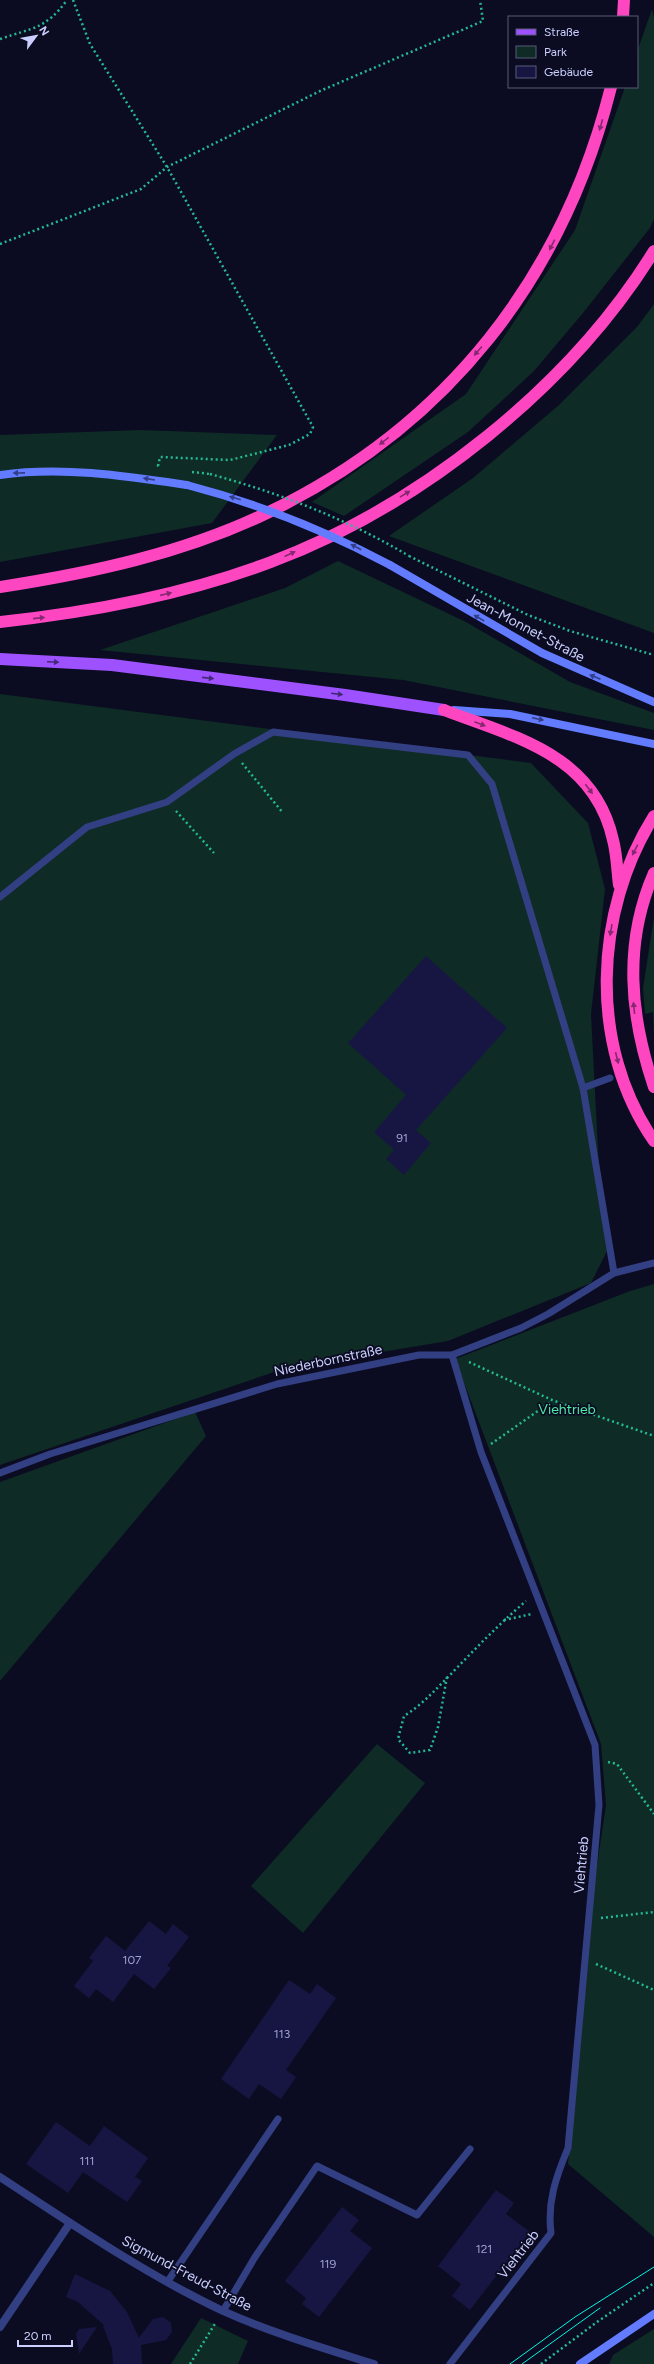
<svg xmlns="http://www.w3.org/2000/svg" width="654" height="2364" viewBox="0 0 654 2364" font-family="Figtree,sans-serif">
	<style>
		.green { fill: #0e2b25 }
		.building { fill: #171643 }
		.lines { fill: none; stroke-linecap: round; stroke-linejoin: round }
		.path { stroke: #25b995; stroke-width: 2.5; stroke-dasharray: 2 3; stroke-linecap: butt }
		.lane { stroke: #333f83; stroke-width: 7 }
		.street { stroke: #333f83; stroke-width: 8 }
		.secondary { stroke: #627bff; stroke-width: 8 }
		.primary { stroke: #9e52ff; stroke-width: 12 }
		.highway { stroke: #ff46c1; stroke-width: 12 }
		.tram { stroke: #00f6e1; stroke-width: 1 }
		.path-bridge { stroke: #25b995; stroke-width: 2.5; stroke-dasharray: 2 3; stroke-linecap: butt }
		.secondary-bridge { stroke: #627bff; stroke-width: 8 }
		.oneway { fill: #852971 }
		.oneway2 { fill: #323e85 }
		.oneway3 { fill: #46287a }
		.labels { text-anchor: middle; stroke-width: 3.5; stroke-linejoin: round; paint-order: stroke }
		.number-label { font-size: 12px; fill: #9ea1d0 }
		.street-label { font-size: 14px; fill: #cbcfff; stroke: #0b0c21 }
		.park-label { font-size: 14px; fill: #4fe7a5; stroke: #0b0c21 }
	</style>
	<rect width="100%" height="100%" fill="#0b0c21"/>
	<!-- green -->
	<g class="green">
		<polygon points="652,9 654,18 654,219 650,228 583,313 534,371 468,432 344,516 312,502 466,394 575,230 625,87 637,87 637,52"/>
		<polygon points="654,304 654,633 389,536 473,478 559,405 637,327"/>
		<polygon points="141,430 277,435 212,523 0,562 0,435"/>
		<polygon points="338,561 466,622 570,682 654,713 654,730 403,680 100,650 285,588"/>
		<polygon points="0,694 531,763 588,823 605,889 591,1014 600,1188 608,1249 591,1283 448,1341 286,1368 0,1465"/>
		<polygon points="654,917 654,1036 653,1012 645,1014 643,988"/>
		<polygon points="654,1284 654,2237 568,2164 589,1919 606,1805 601,1744 455,1359 630,1291"/>
		<polygon points="195,1412 206,1436 0,1681 0,1482"/>
		<polygon points="377,1744 425,1783 303,1933 251,1886"/>
		<polygon points="201,2318 248,2341 238,2364 171,2364"/>
		<polygon points="654,2329 654,2364 609,2364 613,2355"/>
	</g>
	<!-- building -->
	<g class="building">
		<polygon points="426,956 507,1028 416,1130 431,1143 404,1175 386,1159 394,1150 374,1132 406,1095 348,1043"/>
		<polygon points="149,1921 166,1934 173,1924 189,1937 167,1966 171,1968 154,1989 134,1974 113,2002 96,1989 89,1998 74,1986 93,1961 89,1958 106,1936 125,1951"/>
		<polygon points="289,1980 310,1994 317,1984 336,1998 286,2070 296,2077 281,2099 259,2084 249,2099 221,2079"/>
		<polygon points="56,2122 90,2146 104,2126 148,2158 135,2177 142,2181 127,2202 83,2172 68,2193 26,2164"/>
		<polygon points="496,2190 514,2203 506,2214 530,2232 470,2310 452,2296 461,2284 438,2266"/>
		<polygon points="342,2207 359,2220 350,2231 372,2248 319,2317 302,2304 306,2298 285,2281"/>
		<polygon points="75,2274 110,2291 127,2312 139,2338 153,2319 163,2317 171,2323 172,2332 166,2340 141,2345 142,2364 113,2364 112,2349 103,2326 105,2326 78,2302 66,2297"/>
		<polygon points="97,2327 79,2354 76,2334 79,2329"/>
	</g>
	<g class="lines">
		<!-- path -->
		<g class="path">
			<polyline points="73,0 90,44 167,167 313,427 310,434 289,445 230,460 160,457 158,466 160,467"/>
			<path d="M0 39C32 28 46 29 67 0"/>
			<polyline points="0,244 141,189 167,167 320,91 483,21 480,0"/>
			<polyline points="192,472 210,474"/>
			<polyline points="409,556 528,615 570,631 654,655"/>
			<polyline points="242,763 283,813"/>
			<polyline points="176,811 214,853"/>
			<polyline points="469,1362 552,1400 654,1436"/>
			<polyline points="491,1444 552,1401"/>
			<polyline points="504,1620 532,1614"/>
			<path d="M447 1677 438 1727 430 1750 410 1753 398 1739 404 1716C422 1705 435 1690 450 1675 475 1649 499 1624 526 1601"/>
			<polyline points="608,1762 617,1764 654,1814"/>
			<polyline points="601,1918 654,1912"/>
			<polyline points="596,1964 654,1990"/>
			<polyline points="190,2364 216,2322"/>
			<polyline points="541,2364 597,2322 654,2283"/>
		</g>
		<!-- lane -->
		<g class="lane">
			<polyline points="0,897 87,827 167,802 234,754 273,732 468,755 492,784 583,1088 614,1273"/>
			<polyline points="583,1088 610,1078"/>
			<polyline points="0,1473 50,1454 277,1384 419,1355 452,1355 521,1328 548,1314 614,1273 654,1263"/>
			<polyline points="168,2281 278,2119"/>
			<polyline points="223,2311 255,2257 317,2166 417,2215 470,2149"/>
			<path d="M450 2364 551 2233C547 2202 556 2177 568 2148L599 1805 595 1745 481 1452 452 1355"/>
		</g>
		<!-- street -->
		<g class="street">
			<path d="M0 2177C72 2224 145 2274 223 2311 272 2333 323 2348 374 2364"/>
			<polyline points="0,2327 70,2223"/>
		</g>
		<!-- secondary -->
		<g class="secondary">
			<path d="M0 475C62 466 126 476 187 485"/>
			<polyline points="390,565 542,653 654,702"/>
			<polyline points="454,710 510,714 654,744"/>
			<polyline points="580,2364 654,2314"/>
		</g>
		<!-- primary -->
		<polyline class="primary" points="0,659 112,665 345,695 444,710"/>
		<!-- highway -->
		<g class="highway">
			<polyline points="623,17 624,0"/>
			<path d="M0 587C91 573 185 553 269 512 447 426 563 278 611 87"/>
			<path d="M0 622C92 612 184 595 271 562 420 506 570 387 654 251"/>
			<path d="M444 710C514 737 594 754 613 840 617 855 617 870 619 885"/>
			<path d="M654 816C594 911 588 1046 654 1141"/>
			<path d="M654 873C623 944 630 1016 654 1087"/>
		</g>
		<!-- tram -->
		<g class="tram">
			<polyline points="510,2364 575,2317 654,2267"/>
			<polyline points="522,2364 600,2308"/>
		</g>
		<!-- path-bridge -->
		<path class="path-bridge" d="M210 474C279 493 347 519 409 556"/>
		<!-- secondary-bridge -->
		<path class="secondary-bridge" d="M187 485C260 504 324 530 390 565"/>
	</g>
	<!-- one-way arrows -->
	<defs><path id="oneway-solid" d="M-6-.8H1V-3.2L6.5 0L1 3.2V.8H-6Z"/></defs>
	<g class="oneway">
		<use href="#oneway-solid" transform="translate(601 125) rotate(106)"/>
		<use href="#oneway-solid" transform="translate(552 245) rotate(117)"/>
		<use href="#oneway-solid" transform="translate(478 351) rotate(131)"/>
		<use href="#oneway-solid" transform="translate(384 441) rotate(143)"/>
		<use href="#oneway-solid" transform="translate(405 494) rotate(-31)"/>
		<use href="#oneway-solid" transform="translate(290 554) rotate(-24)"/>
		<use href="#oneway-solid" transform="translate(166 594) rotate(-13)"/>
		<use href="#oneway-solid" transform="translate(39 618) rotate(-6)"/>
		<use href="#oneway-solid" transform="translate(480 724) rotate(21)"/>
		<use href="#oneway-solid" transform="translate(589 789) rotate(53)"/>
		<use href="#oneway-solid" transform="translate(635 850) rotate(117)"/>
		<use href="#oneway-solid" transform="translate(611 930) rotate(100)"/>
		<use href="#oneway-solid" transform="translate(634 1008) rotate(-96)"/>
		<use href="#oneway-solid" transform="translate(617 1058) rotate(76)"/>
	</g>
	<g class="oneway2">
		<use href="#oneway-solid" transform="translate(19 473) rotate(179)"/>
		<use href="#oneway-solid" transform="translate(149 479) rotate(-171)"/>
		<use href="#oneway-solid" transform="translate(235 498) rotate(-164)"/>
		<use href="#oneway-solid" transform="translate(356 547) rotate(-152)"/>
		<use href="#oneway-solid" transform="translate(479 618) rotate(-150)"/>
		<use href="#oneway-solid" transform="translate(595 677) rotate(-157)"/>
		<use href="#oneway-solid" transform="translate(538 719) rotate(12)"/>
	</g>
	<g class="oneway3">
		<use href="#oneway-solid" transform="translate(53 662) rotate(3)"/>
		<use href="#oneway-solid" transform="translate(208 678) rotate(6)"/>
		<use href="#oneway-solid" transform="translate(337 694) rotate(7)"/>
	</g>
	<g class="labels">
		<!-- number labels -->
		<g class="number-label">
			<text x="402" y="1142">91</text>
			<text x="132" y="1964">107</text>
			<text x="282" y="2038">113</text>
			<text x="87" y="2165">111</text>
			<text x="484" y="2253">121</text>
			<text x="328" y="2268">119</text>
		</g>
		<!-- street labels -->
		<g class="street-label">
			<text transform="translate(526 627) rotate(28)" y="5">Jean-Monnet-Straße</text>
			<text transform="translate(328 1360) rotate(-12)" y="5">Niederbornstraße</text>
			<text transform="translate(581 1865) rotate(-85)" y="5">Viehtrieb</text>
			<text transform="translate(518 2254) rotate(-52)" y="5">Viehtrieb</text>
			<text transform="translate(187 2273) rotate(28)" y="5">Sigmund-Freud-Straße</text>
		</g>
		<!-- park labels -->
		<g class="park-label">
			<text x="567" y="1414">Viehtrieb</text>
		</g>
	</g>
	<!-- legend -->
	<rect x="508" y="16" width="130" height="72" fill="#0b0c21" stroke="#585a7a"/>
	<rect x="516" y="29" width="20" height="6" fill="#9e52ff" stroke="#585a7a"/>
	<text x="544" y="36" font-size="12" fill="#cbcfff">Straße</text>
	<rect x="516" y="46" width="20" height="12" fill="#0e2b25" stroke="#585a7a"/>
	<text x="544" y="56" font-size="12" fill="#cbcfff">Park</text>
	<rect x="516" y="66" width="20" height="12" fill="#171643" stroke="#585a7a"/>
	<text x="544" y="76" font-size="12" fill="#cbcfff">Gebäude</text>
	<!-- north arrow -->
	<g transform="translate(36 36) rotate(58)" stroke="#0b0c21" stroke-width="3" paint-order="stroke">
	<path d="M0-3L7 15L0 10L-7 15Z" fill="#cbcfff"/>
	<text y="-6" font-size="11" font-weight="bold" text-anchor="middle" fill="#cbcfff">N</text>
	</g>
	<!-- scale -->
	<path d="M18 2340v6h54v-6" fill="none" stroke="#cbcfff" stroke-width="2"/>
	<text x="24" y="2340" font-size="12" fill="#cbcfff" stroke="#0b0c21" stroke-width="3" paint-order="stroke">20 m</text>
</svg>
